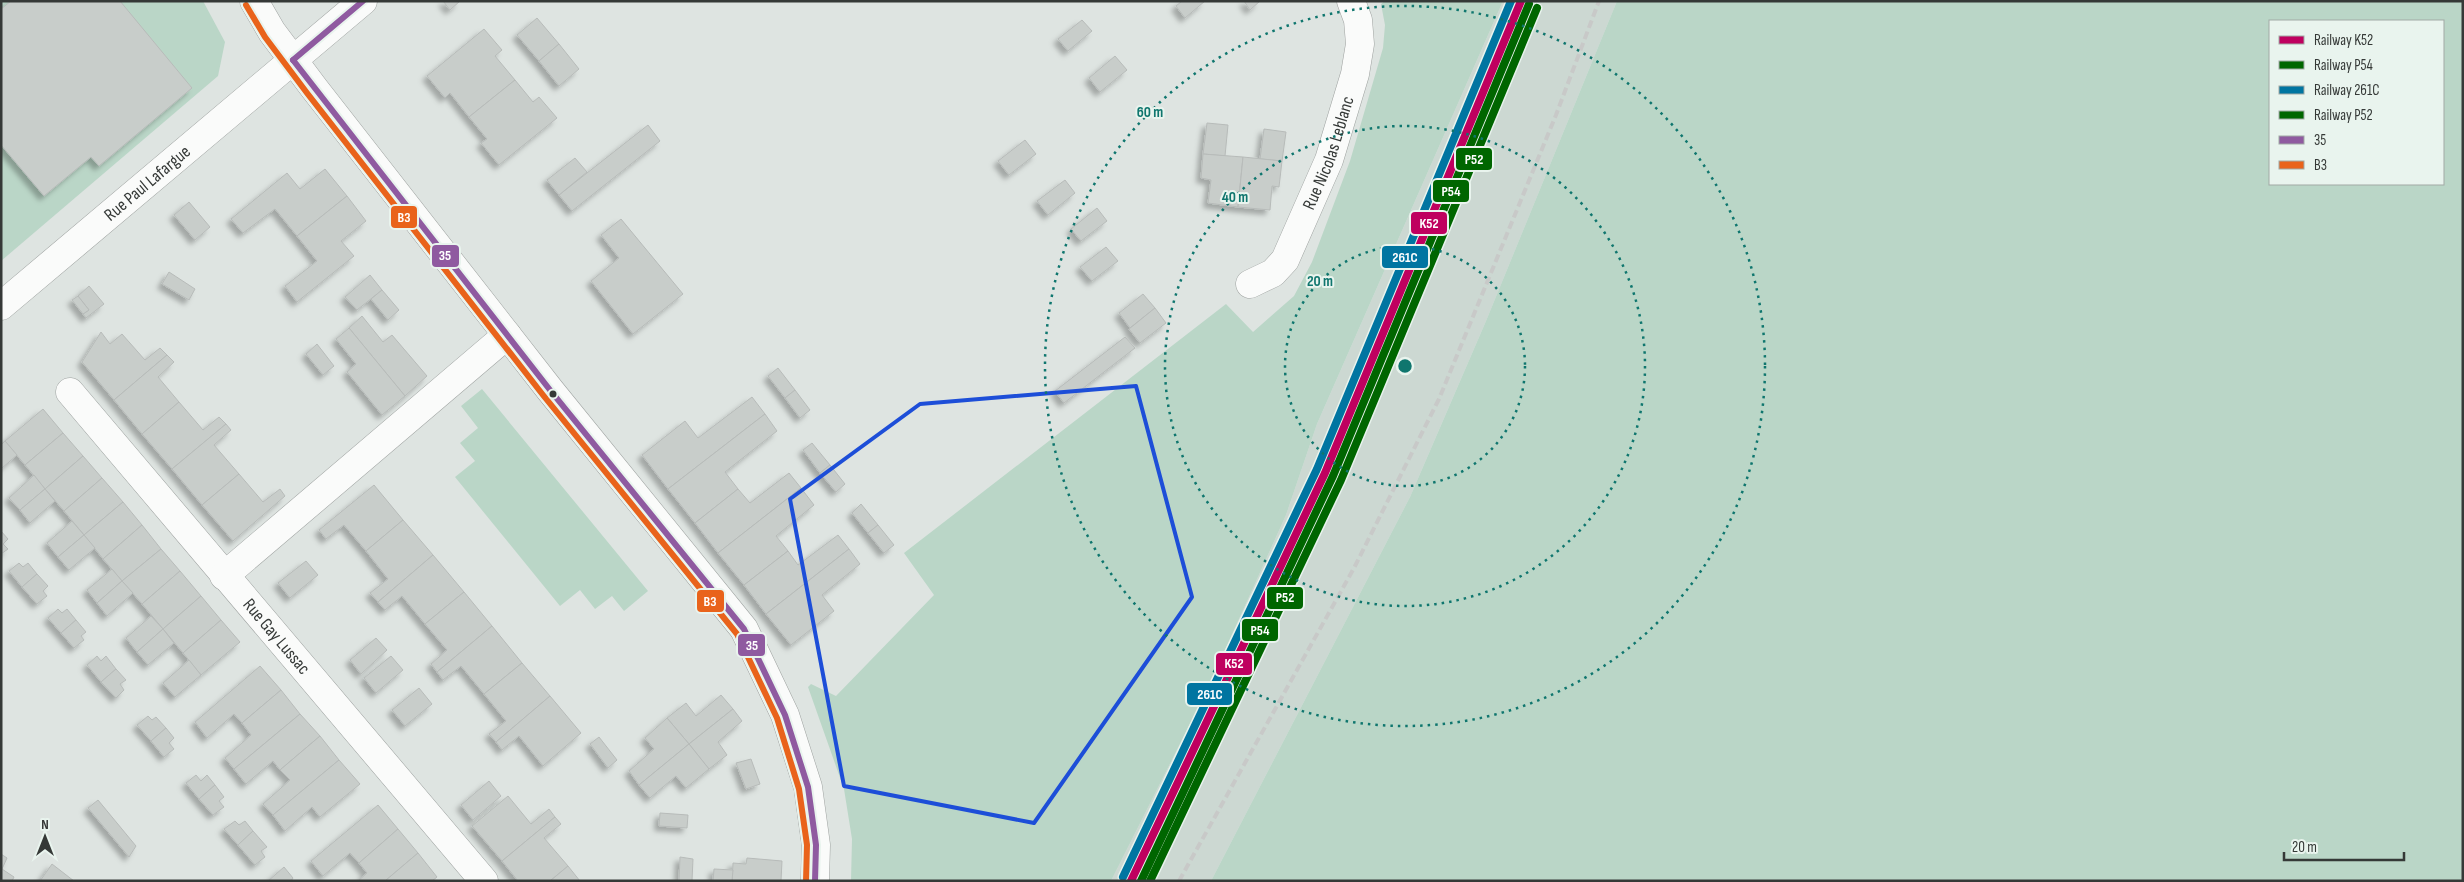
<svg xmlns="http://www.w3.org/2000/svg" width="2464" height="882" viewBox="0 0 2464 882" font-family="'Sofia Sans Condensed',sans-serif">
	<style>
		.built { fill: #ccd8d2 }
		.green { fill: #bad6c7; fill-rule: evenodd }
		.building { fill: #c8cdca; stroke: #b7bbb9; filter: url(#shadow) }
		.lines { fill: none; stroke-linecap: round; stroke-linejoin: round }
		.minor-casing { stroke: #9ea2a0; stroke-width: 29 }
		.minor { stroke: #fafbfa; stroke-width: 28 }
		.rail { stroke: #c8c9c8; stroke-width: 4; stroke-dasharray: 8 4; stroke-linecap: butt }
		.bus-1-casing { stroke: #e9f4ee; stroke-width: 10 }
		.bus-2-casing { stroke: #e9f4ee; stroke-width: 10 }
		.bus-1 { stroke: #8f5aa0; stroke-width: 6 }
		.bus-2 { stroke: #e9631b; stroke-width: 6 }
		.rail-1-casing { stroke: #e9f4ee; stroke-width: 11 }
		.rail-2-casing { stroke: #e9f4ee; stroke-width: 11 }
		.rail-3-casing { stroke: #e9f4ee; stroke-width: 11 }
		.rail-4-casing { stroke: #e9f4ee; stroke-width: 11 }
		.rail-1 { stroke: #bf005f; stroke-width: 8 }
		.rail-2 { stroke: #060; stroke-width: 8 }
		.rail-3 { stroke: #0075a1; stroke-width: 8 }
		.rail-4 { stroke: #060; stroke-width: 8 }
		.marked { fill: none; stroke: #1d4ed8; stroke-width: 4; stroke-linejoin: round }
		.ring { fill: none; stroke: #0f766e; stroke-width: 2.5; stroke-dasharray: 2.5 5 }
		.bus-dot { fill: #353937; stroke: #e9f4ee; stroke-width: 2 }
		.labels { text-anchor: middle; stroke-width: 4; stroke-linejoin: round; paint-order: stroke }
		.street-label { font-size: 18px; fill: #353937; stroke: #e9f4ee }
		.centre { fill: #0f766e; stroke: #e9f4ee; stroke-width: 2.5 }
		.ring-label { font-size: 15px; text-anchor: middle; font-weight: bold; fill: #0f766e; stroke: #e9f4ee; stroke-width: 4; stroke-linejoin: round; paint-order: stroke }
		.line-badge { stroke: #e9f4ee; stroke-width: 2 }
		.badge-label { font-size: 14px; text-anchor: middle; font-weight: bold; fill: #fff }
	</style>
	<defs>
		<filter id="shadow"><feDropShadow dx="-4.5" dy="4.5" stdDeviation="2.5" flood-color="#0004"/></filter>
	</defs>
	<rect width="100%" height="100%" fill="#dee4e1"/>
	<!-- built -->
	<polygon class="built" points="1503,1 1617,1 1486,321 1410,497 1211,881 1111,881 1206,692 1286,515 1317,424"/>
	<!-- green -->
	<g class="green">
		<polygon points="1,1 203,1 225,42 218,76 1,261"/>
		<polygon points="1385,1 1503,1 1317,424 1286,515 1206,692 1111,881 851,881 852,839 844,789 808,687 811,684 836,696 934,595 904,553 1226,304 1253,332 1294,296 1312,262 1350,161 1383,48 1385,25 1381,4"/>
		<path d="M1617 1H2463V881H1211L1410 497 1486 321ZM2270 21H2443V184H2270Z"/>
		<polygon points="482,389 648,591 624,611 612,596 595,609 580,590 560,606 455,477 475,461 460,443 478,428 461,406"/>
	</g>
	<!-- building -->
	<g class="building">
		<polygon points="11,1 120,1 192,88 99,166 91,157 44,196 1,145 1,9"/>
		<polygon points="443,1 460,1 450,10"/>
		<polygon points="1182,1 1205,1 1185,18 1176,6"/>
		<polygon points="1244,1 1260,1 1250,10"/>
		<polygon points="537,18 559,44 539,61 517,35"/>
		<polygon points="1082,20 1092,31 1068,51 1058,39"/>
		<polygon points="484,29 502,50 495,56 515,80 469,117 450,93 445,98 427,76"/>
		<polygon points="559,44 579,69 559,86 539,61"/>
		<polygon points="1115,56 1127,70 1100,92 1089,78"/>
		<polygon points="515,80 533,102 539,97 557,118 499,165 481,143 487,139 469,117"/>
		<polygon points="1207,123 1228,125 1225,156 1203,154"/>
		<polygon points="648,125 660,141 572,211 559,195"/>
		<polygon points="1264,129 1286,132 1282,161 1260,159"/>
		<polygon points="1025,140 1036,154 1009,175 998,161"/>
		<polygon points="1203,154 1243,157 1238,207 1208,203 1211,180 1201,178"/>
		<polygon points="1243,157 1282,161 1279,187 1272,186 1270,210 1238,207"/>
		<polygon points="575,158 587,172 559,195 547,180"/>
		<polygon points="325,169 347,196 297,236 275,209 243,233 231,219 287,173 300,189"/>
		<polygon points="1065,180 1075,193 1048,215 1037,201"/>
		<polygon points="347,196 366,221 341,241 354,256 297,302 285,286 317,261 297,236"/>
		<polygon points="189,202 210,227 195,240 174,215"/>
		<polygon points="1097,208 1107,221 1081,241 1071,229"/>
		<polygon points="621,219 683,294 633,334 591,281 619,258 601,235"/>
		<polygon points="1106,247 1118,261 1092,281 1080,267"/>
		<polygon points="169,272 195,289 189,300 162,284"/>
		<polygon points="370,275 382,290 357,310 345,297"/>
		<polygon points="89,286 104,304 86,318 83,314 89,310 78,296"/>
		<polygon points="382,290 399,310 388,320 371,299"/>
		<polygon points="1143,294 1155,308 1130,328 1119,313"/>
		<polygon points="78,296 89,310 83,314 72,300"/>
		<polygon points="1155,308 1166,323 1140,343 1129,329"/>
		<polygon points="362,316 383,342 392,335 427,376 405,396 349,328"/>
		<polygon points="349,328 405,396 382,415 347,372 356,364 336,339"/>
		<polygon points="101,332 110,344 122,334 145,360 160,348 167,355 114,400 82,362"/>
		<polygon points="1125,337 1135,348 1064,403 1055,391"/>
		<polygon points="317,344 334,366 323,375 306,354"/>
		<polygon points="167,355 174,362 158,377 179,402 142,434 114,400"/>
		<polygon points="778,368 795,390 785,398 768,376"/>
		<polygon points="795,390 810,410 800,418 785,398"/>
		<polygon points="752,397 765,414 668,489 642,455 685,421 698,438"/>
		<polygon points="179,402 203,430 219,417 226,424 172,469 142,434"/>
		<polygon points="43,409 63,433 25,465 5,441"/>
		<polygon points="765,414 777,431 725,472 738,489 695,523 668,489"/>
		<polygon points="226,424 231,430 214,445 239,474 202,505 172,469"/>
		<polygon points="63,433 83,456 45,489 25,465"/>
		<polygon points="5,441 17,455 1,469 1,445"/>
		<polygon points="812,443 830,465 820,473 803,450"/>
		<polygon points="83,456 102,478 64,511 45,489"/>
		<polygon points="830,465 845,484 836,492 820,473"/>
		<polygon points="789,473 801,488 718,553 695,523 738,489 750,503"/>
		<polygon points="239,474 263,502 280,489 285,496 233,541 202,505"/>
		<polygon points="34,475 45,489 20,510 9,498"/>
		<polygon points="102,478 123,502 84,535 64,511"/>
		<polygon points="374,485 403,520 366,551 344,525 326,539 319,530"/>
		<polygon points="801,488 814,505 776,536 788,551 744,585 718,553"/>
		<polygon points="45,489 55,501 30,523 20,510"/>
		<polygon points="123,502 142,525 103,559 84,535"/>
		<polygon points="861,504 878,525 868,533 852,513"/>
		<polygon points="403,520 433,555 378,602 370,593 388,579 366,551"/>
		<polygon points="72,521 84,535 58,557 47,543"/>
		<polygon points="142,525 161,549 122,581 103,559"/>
		<polygon points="878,525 894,545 884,553 868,533"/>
		<polygon points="1,531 8,539 3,544 8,549 1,554"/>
		<polygon points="84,535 95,548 69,570 58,557"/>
		<polygon points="838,535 849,549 766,614 744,585 788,551 798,565"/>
		<polygon points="161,549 180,571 142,604 122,581"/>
		<polygon points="849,549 860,564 822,595 834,611 791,645 766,614"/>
		<polygon points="433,555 464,592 425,624 402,596 385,610 378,602"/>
		<polygon points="306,561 318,575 290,598 278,583"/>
		<polygon points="19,563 23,567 28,563 37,574 22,587 9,571"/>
		<polygon points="112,569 122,581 97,603 87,590"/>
		<polygon points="180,571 201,596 163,629 142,604"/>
		<polygon points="37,574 48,586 43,591 47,596 37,604 22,587"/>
		<polygon points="122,581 133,593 107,616 97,603"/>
		<polygon points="464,592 492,626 437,672 431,664 447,650 425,624"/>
		<polygon points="201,596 221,620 183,653 163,629"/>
		<polygon points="58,609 62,613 67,609 76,620 61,633 48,618"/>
		<polygon points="151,616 163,629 137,652 126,638"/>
		<polygon points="76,620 86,632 81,636 84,640 74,648 61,633"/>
		<polygon points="221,620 240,642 201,675 183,653"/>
		<polygon points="492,626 522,663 484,694 461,666 443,680 437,672"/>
		<polygon points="163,629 174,643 148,665 137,652"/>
		<polygon points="376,638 387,650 361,674 350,660"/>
		<polygon points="97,656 101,661 106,656 116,669 101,682 87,665"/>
		<polygon points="391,656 403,670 376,693 364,678"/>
		<polygon points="189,660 201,675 175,697 163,683"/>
		<polygon points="522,663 550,696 496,742 489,734 506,721 484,694"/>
		<polygon points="260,666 281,690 242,723 234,714 207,738 195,722"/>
		<polygon points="116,669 126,680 120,684 124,690 116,698 101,682"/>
		<polygon points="419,688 432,704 405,726 392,710"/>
		<polygon points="281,690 300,714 234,769 225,758 251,735 242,723"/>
		<polygon points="721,695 733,709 689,744 667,718 686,703 696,716"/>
		<polygon points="550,696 581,733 543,766 519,736 502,750 496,742"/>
		<polygon points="733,709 742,721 718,742 727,755 709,769 689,744"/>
		<polygon points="300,714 320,736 280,770 273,761 246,784 234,769"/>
		<polygon points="148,716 152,720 156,717 166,728 151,741 137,725"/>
		<polygon points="667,718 689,744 639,785 629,771 654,749 645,738"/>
		<polygon points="166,728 174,738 169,743 174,749 164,757 151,741"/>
		<polygon points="320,736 339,760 273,815 263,804 290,780 280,770"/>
		<polygon points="599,737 617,760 608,768 590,744"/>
		<polygon points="689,744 709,769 686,788 676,776 650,798 639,785"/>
		<polygon points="751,759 760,784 746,789 736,763"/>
		<polygon points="339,760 360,784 320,817 312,807 285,831 273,815"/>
		<polygon points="196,775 201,781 207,775 215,785 199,799 186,783"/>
		<polygon points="489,781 501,796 473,820 461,805"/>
		<polygon points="215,785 224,797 219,801 224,807 213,815 199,799"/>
		<polygon points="508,796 531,824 549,809 555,817 502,861 472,826"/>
		<polygon points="98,800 136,846 129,857 88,808"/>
		<polygon points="378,805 398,829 359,863 350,853 323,876 311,861"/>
		<polygon points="660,813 688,815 687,828 659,826"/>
		<polygon points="555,817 561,824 544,838 568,866 550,881 518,881 502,861"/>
		<polygon points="235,821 239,825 245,821 253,831 238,845 224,829"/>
		<polygon points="398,829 418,853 385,881 358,881 367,873 359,863"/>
		<polygon points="253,831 267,847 261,851 265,857 255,865 238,845"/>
		<polygon points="418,853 437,877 432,881 385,881"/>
		<polygon points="1,854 7,858 2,869 14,877 12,881 1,881"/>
		<polygon points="680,857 693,859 692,881 679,881"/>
		<polygon points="747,858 782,861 781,881 732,881 733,863 746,864"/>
		<polygon points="52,864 74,881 40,881"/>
		<polygon points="568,866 580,881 550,881"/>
		<polygon points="284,867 293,878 291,881 268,881"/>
		<polygon points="714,869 733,870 732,881 713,881"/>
	</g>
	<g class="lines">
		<!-- minor casing -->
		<g class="minor-casing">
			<g id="minor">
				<polyline points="254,1 272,32 314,88 550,390 744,629 785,715 808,787 816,845 815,881"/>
				<path id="s1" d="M1250 284 1273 273 1285 260 1329 160 1355 74 1360 44 1358 20 1351 1"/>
				<path id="s2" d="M1 306 363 1"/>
				<path id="s3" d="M70 392 484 881"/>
				<polyline points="224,576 507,335"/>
			</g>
		</g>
		<!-- minor -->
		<use href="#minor" class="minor"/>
		<!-- rail -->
		<polyline class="rail" points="1179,881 1354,568 1439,399 1556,115 1599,1"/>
		<!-- bus-1 casing -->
		<g class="bus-1-casing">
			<g id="bus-1">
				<polyline points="293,60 550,390 744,629 785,715 808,787 816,845 815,881"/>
				<polyline points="293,60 363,1"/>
			</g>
		</g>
		<!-- bus-2 casing -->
		<g class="bus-2-casing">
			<polyline id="bus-2" points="246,5 265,37 307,93 543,395 737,634 777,718 799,789 807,845 806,881"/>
		</g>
		<!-- bus-1 -->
		<use href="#bus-1" class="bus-1"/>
		<!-- bus-2 -->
		<use href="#bus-2" class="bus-2"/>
		<!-- rail-1 casing -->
		<g class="rail-1-casing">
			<polyline id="rail-1" points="1131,881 1325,473 1521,1"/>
		</g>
		<!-- rail-2 casing -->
		<g class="rail-2-casing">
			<polyline id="rail-2" points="1141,881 1333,476 1529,4"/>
		</g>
		<!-- rail-3 casing -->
		<g class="rail-3-casing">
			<polyline id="rail-3" points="1123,877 1317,469 1511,1"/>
		</g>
		<!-- rail-4 casing -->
		<g class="rail-4-casing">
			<polyline id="rail-4" points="1150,881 1341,480 1537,8"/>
		</g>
		<!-- rail-1 -->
		<use href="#rail-1" class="rail-1"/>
		<!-- rail-2 -->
		<use href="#rail-2" class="rail-2"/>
		<!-- rail-3 -->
		<use href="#rail-3" class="rail-3"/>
		<!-- rail-4 -->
		<use href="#rail-4" class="rail-4"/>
	</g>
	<!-- marked area -->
	<path class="marked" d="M1136 386 1192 597 1034 823 844 786 790 499 920 404Z"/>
	<!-- distance rings -->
	<g class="ring">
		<circle cx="1405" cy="366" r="120"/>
		<circle cx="1405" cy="366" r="240"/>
		<circle cx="1405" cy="366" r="360"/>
	</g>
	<!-- markers -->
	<circle class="bus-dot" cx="553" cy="394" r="4.5"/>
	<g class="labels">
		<!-- street labels -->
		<g class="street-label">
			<text dy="6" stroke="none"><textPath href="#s1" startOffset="159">Rue Nicolas Leblanc</textPath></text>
			<text dy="6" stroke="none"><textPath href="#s2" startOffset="191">Rue Paul Lafargue</textPath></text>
			<text dy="6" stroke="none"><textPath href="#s3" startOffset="320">Rue Gay Lussac</textPath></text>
		</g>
	</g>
	<circle cx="1405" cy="366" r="8" class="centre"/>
	<g class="ring-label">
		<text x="1150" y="117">60 m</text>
		<text x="1235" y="202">40 m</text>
		<text x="1320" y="286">20 m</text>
	</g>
	<g class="line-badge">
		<rect x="1455" y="147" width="38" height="24" rx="5" fill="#060"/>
		<rect x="1432" y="179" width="38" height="24" rx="5" fill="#060"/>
		<rect x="390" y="205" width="28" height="24" rx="5" fill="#e9631b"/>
		<rect x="1410" y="211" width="38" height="24" rx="5" fill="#bf005f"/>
		<rect x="431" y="244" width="29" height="24" rx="5" fill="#8f5aa0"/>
		<rect x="1381" y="245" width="48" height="24" rx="5" fill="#0075a1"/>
		<rect x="1266" y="586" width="38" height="24" rx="5" fill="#060"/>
		<rect x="696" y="589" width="29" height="24" rx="5" fill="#e9631b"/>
		<rect x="1241" y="618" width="38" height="24" rx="5" fill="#060"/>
		<rect x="737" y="633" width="29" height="24" rx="5" fill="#8f5aa0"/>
		<rect x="1215" y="652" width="38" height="24" rx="5" fill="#bf005f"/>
		<rect x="1186" y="682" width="47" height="24" rx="5" fill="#0075a1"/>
	</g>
	<g class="badge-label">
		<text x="1474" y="164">P52</text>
		<text x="1451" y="196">P54</text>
		<text x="404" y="222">B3</text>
		<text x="1429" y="228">K52</text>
		<text x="445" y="260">35</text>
		<text x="1405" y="262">261C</text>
		<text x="1285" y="602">P52</text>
		<text x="710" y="606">B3</text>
		<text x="1260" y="635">P54</text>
		<text x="752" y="650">35</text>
		<text x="1234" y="668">K52</text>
		<text x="1210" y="699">261C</text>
	</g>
	<!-- border -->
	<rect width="2464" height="882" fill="none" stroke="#353937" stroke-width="5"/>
	<!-- legend -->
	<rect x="2269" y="20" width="175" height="165" fill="#e9f4ee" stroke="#a1a9a5"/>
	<rect x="2279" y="36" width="25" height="8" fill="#bf005f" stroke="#a1a9a5"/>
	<text x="2314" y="45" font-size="15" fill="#353937">Railway K52</text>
	<rect x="2279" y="61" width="25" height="8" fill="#006600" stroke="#a1a9a5"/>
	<text x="2314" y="70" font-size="15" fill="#353937">Railway P54</text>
	<rect x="2279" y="86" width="25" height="8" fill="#0075a1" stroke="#a1a9a5"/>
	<text x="2314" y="95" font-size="15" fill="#353937">Railway 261C</text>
	<rect x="2279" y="111" width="25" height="8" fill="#006600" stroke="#a1a9a5"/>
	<text x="2314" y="120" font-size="15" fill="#353937">Railway P52</text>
	<rect x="2279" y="136" width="25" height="8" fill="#8f5aa0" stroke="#a1a9a5"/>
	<text x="2314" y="145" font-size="15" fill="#353937">35</text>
	<rect x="2279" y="161" width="25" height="8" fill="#e9631b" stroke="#a1a9a5"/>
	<text x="2314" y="170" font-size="15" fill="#353937">B3</text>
	<!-- north arrow -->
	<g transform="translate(45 837)" stroke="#e9f4ee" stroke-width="4" paint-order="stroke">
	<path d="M0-4L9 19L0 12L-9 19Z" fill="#353937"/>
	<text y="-8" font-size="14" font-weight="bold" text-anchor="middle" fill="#353937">N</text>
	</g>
	<!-- scale -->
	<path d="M2284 852v8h120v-8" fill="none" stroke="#353937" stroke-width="2.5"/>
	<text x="2292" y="852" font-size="15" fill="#353937" stroke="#e9f4ee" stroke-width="4" paint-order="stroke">20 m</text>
</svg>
